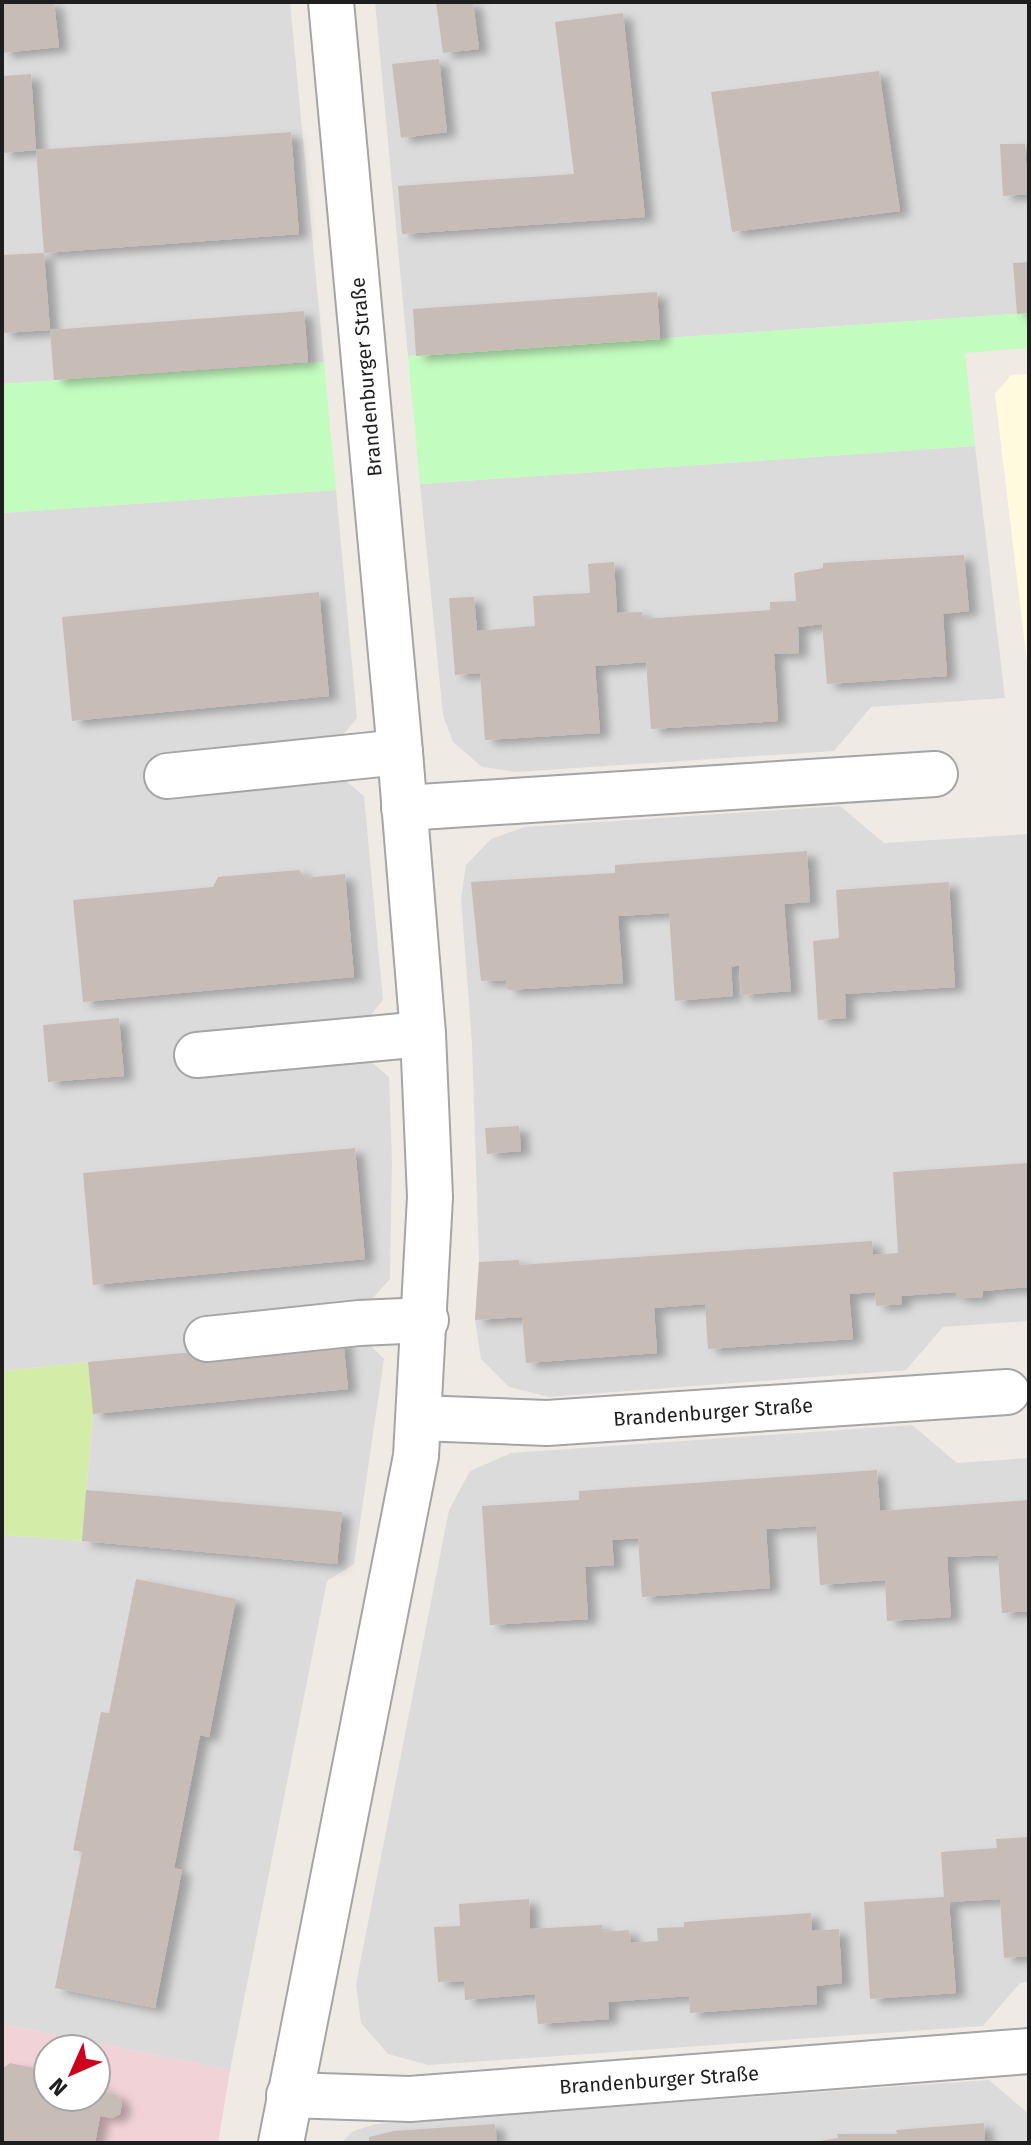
<svg xmlns="http://www.w3.org/2000/svg" width="1031" height="2145" viewBox="0 0 1031 2145" font-family="'Fira Sans',sans-serif">
	<style>
		.residential { fill: #dcdbdb }
		.commercial { fill: #f1d2d6; fill-rule: evenodd }
		.education { fill: #fffade }
		.grass { fill: #d3eca8 }
		.park { fill: #c3fcbf }
		.building { fill: #c8bcb7; filter: url(#shadow) }
		.lines { fill: none; stroke-linecap: round; stroke-linejoin: round }
		.street-casing { stroke: #a5a5a5; stroke-width: 48 }
		.street { stroke: #fff; stroke-width: 44 }
		.labels { text-anchor: middle; stroke-width: 6; stroke-linejoin: round; paint-order: stroke }
		.street-label { font-size: 20px; fill: #1e1e1e; stroke: #fff }
	</style>
	<defs>
		<filter id="shadow"><feDropShadow dx="9" dy="5" stdDeviation="4" flood-color="#0004"/></filter>
	</defs>
	<rect width="100%" height="100%" fill="#f0eae4"/>
	<!-- residential -->
	<g class="residential">
		<polygon points="2,2 290,2 324,362 2,384"/>
		<polygon points="375,2 1029,2 1029,313 408,356"/>
		<polygon points="975,446 1005,698 871,707 834,751 516,772 482,767 453,742 443,715 420,484"/>
		<polygon points="336,490 357,718 333,747 335,772 364,796 383,1000 360,1028 362,1054 389,1077 392,1160 390,1279 362,1310 360,1335 384,1359 354,1564 327,1581 230,2070 2,2024 2,1535 82,1541 93,1414 88,1362 2,1371 2,513"/>
		<polygon points="840,806 884,843 1029,834 1029,1321 943,1327 906,1370 549,1397 509,1387 481,1359 475,1320 479,1262 472,1044 461,898 466,865 491,839 525,827"/>
		<polygon points="912,1425 957,1463 1029,1458 1029,1982 1020,1983 983,2026 428,2065 388,2054 361,2023 356,1984 449,1510 470,1471 511,1453"/>
		<polygon points="989,2080 1029,2114 1029,2143 341,2143 353,2131 376,2124"/>
	</g>
	<!-- commercial -->
	<path class="commercial" d="M2 2024 230 2070 218 2143H2ZM48 2049H96V2097H48Z"/>
	<!-- education -->
	<polygon class="education" points="1029,374 1029,679 995,394 1011,375"/>
	<!-- grass -->
	<polygon class="grass" points="88,1362 93,1414 82,1541 2,1535 2,1371"/>
	<!-- park -->
	<g class="park">
		<polygon points="1029,313 1029,348 965,353 975,446 420,484 408,356"/>
		<polygon points="324,362 336,490 2,513 2,384"/>
	</g>
	<!-- building -->
	<g class="building">
		<polygon points="2,2 54,2 59,47 2,53"/>
		<polygon points="436,2 473,2 479,49 443,53"/>
		<polygon points="623,13 645,217 402,234 398,186 574,174 555,22"/>
		<polygon points="439,59 447,132 401,138 392,64"/>
		<polygon points="879,71 900,211 732,232 711,92"/>
		<polygon points="31,74 36,150 2,153 2,76"/>
		<polygon points="291,132 299,234 44,253 36,150"/>
		<polygon points="1000,144 1025,144 1028,194 1003,196"/>
		<polygon points="44,253 50,330 2,333 2,255"/>
		<polygon points="1029,262 1029,313 1017,314 1013,263"/>
		<polygon points="657,292 660,339 416,356 413,309"/>
		<polygon points="304,311 308,362 54,380 50,330"/>
		<polygon points="964,555 969,611 943,614 947,676 827,684 822,624 798,627 799,653 774,654 778,721 651,729 646,662 595,666 600,733 485,740 480,673 455,675 449,598 474,597 477,631 535,626 533,596 590,593 588,564 614,562 617,613 642,612 643,619 770,610 770,602 796,601 794,573 823,568 823,563"/>
		<polygon points="319,592 329,696 72,721 62,617"/>
		<polygon points="807,851 810,902 784,904 791,991 741,995 739,965 731,967 733,996 675,1001 669,913 618,916 623,983 508,990 506,980 481,981 471,882 615,873 615,865"/>
		<polygon points="299,870 305,878 345,874 354,977 83,1002 73,900 213,887 218,877"/>
		<polygon points="949,882 955,987 845,994 846,1018 818,1020 813,941 839,938 836,890"/>
		<polygon points="119,1018 124,1076 48,1082 43,1025"/>
		<polygon points="519,1126 521,1151 487,1154 485,1128"/>
		<polygon points="355,1148 365,1259 93,1285 83,1173"/>
		<polygon points="1029,1163 1029,1287 983,1291 983,1297 957,1298 956,1292 901,1296 902,1304 876,1306 875,1292 849,1294 853,1339 708,1349 705,1304 679,1306 654,1308 657,1353 526,1363 522,1317 475,1320 479,1262 519,1260 519,1265 872,1241 873,1255 898,1253 893,1172"/>
		<polygon points="343,1338 348,1389 93,1414 88,1362"/>
		<polygon points="877,1470 880,1511 1029,1500 1029,1611 1002,1613 998,1555 947,1557 951,1617 887,1621 885,1580 820,1585 816,1526 766,1529 770,1588 642,1597 638,1538 612,1540 614,1565 585,1567 588,1619 490,1625 482,1506 579,1500 579,1491"/>
		<polygon points="86,1490 342,1512 337,1564 82,1541"/>
		<polygon points="136,1579 236,1599 209,1737 200,1735 174,1868 182,1870 155,2008 55,1988 82,1852 73,1850 101,1712 109,1713"/>
		<polygon points="1029,1837 1029,1956 1004,1958 1000,1899 949,1902 956,1993 870,1999 864,1902 944,1897 941,1852 997,1848 996,1839"/>
		<polygon points="529,1899 530,1929 602,1925 603,1932 629,1930 631,1943 658,1941 657,1928 684,1927 684,1922 811,1913 812,1931 839,1929 842,1983 816,1986 817,2004 690,2013 689,1996 608,2002 609,2019 538,2024 535,1994 465,2000 464,1981 438,1982 434,1927 460,1926 459,1904"/>
		<polygon points="10,2063 48,2071 48,2097 96,2097 96,2081 105,2092 117,2095 122,2103 120,2114 112,2118 100,2116 95,2143 2,2143 2,2069"/>
		<polygon points="984,2123 985,2143 808,2143 838,2138 837,2134 897,2134 896,2130"/>
		<polygon points="495,2124 497,2143 369,2143 369,2137 394,2131"/>
	</g>
	<g class="lines">
		<!-- street casing -->
		<g class="street-casing">
			<g id="street">
				<polyline points="167,776 400,752"/>
				<polyline points="404,808 935,774"/>
				<polyline points="197,1055 423,1034"/>
				<polyline points="207,1339 359,1323 426,1320"/>
				<polyline points="419,1418 547,1423 1007,1392"/>
				<polyline points="289,2095 410,2099 1029,2051"/>
				<polyline points="281,2143 416,1456 430,1197 423,1034 400,752 331,2"/>
			</g>
		</g>
		<!-- street -->
		<use href="#street" class="street"/>
	</g>
	<g class="labels">
		<!-- street labels -->
		<g class="street-label">
			<text transform="translate(366 377) rotate(-95)" y="7">Brandenburger Straße</text>
			<text transform="translate(713 1412) rotate(-4)" y="7">Brandenburger Straße</text>
			<text transform="translate(659 2080) rotate(-4)" y="7">Brandenburger Straße</text>
		</g>
	</g>
	<!-- border -->
	<rect width="1031" height="2145" fill="none" stroke="#1e1e1e" stroke-width="8"/>
	<!-- north arrow -->
	<g transform="translate(72 2073) rotate(225)"><circle r="38" fill="#ffffff" stroke="#a5a5a5" stroke-width="2"/>
	<path d="M0-6L14 30L0 20L-14 30Z" fill="#cd001d"/>
	<text y="-12" font-size="22" font-weight="bold" text-anchor="middle" fill="#1e1e1e">N</text>
	</g>
</svg>
